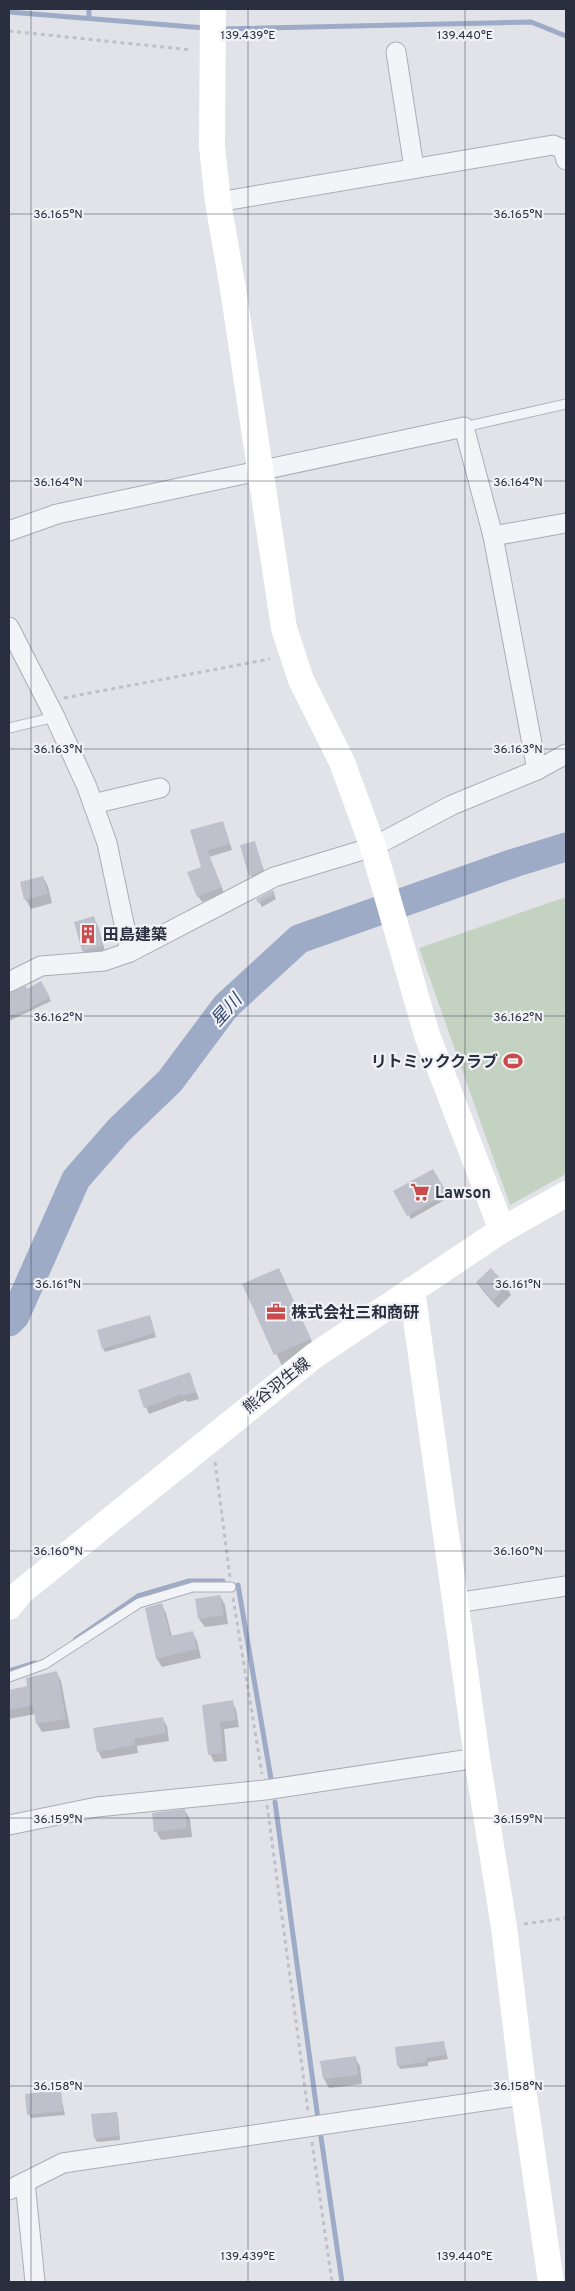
<svg xmlns="http://www.w3.org/2000/svg" width="575" height="2291" viewBox="0 0 575 2291" font-family="Overpass,'Noto Sans JP',sans-serif">
	<style>
		.green { fill: #c4d2c2 }
		.shadow { fill: #0003 }
		.lines { fill: none; stroke-linecap: round; stroke-linejoin: round }
		.stream { stroke: #9dabc7; stroke-width: 5 }
		.river { stroke: #9dabc7; stroke-width: 29 }
		.building { fill: #bec1cb }
		.lane-casing { stroke: #aaadb6; stroke-width: 11 }
		.street-casing { stroke: #aaadb6; stroke-width: 21 }
		.path { stroke: #bfc1c7; stroke-width: 3; stroke-dasharray: 4 4; stroke-linecap: butt }
		.lane { stroke: #f3f4f7; stroke-width: 9 }
		.street { stroke: #f3f4f7; stroke-width: 19 }
		.secondary { stroke: #fff; stroke-width: 26 }
		.ticks { fill: none; stroke: #2a2f40; stroke-width: 1; stroke-opacity: 0.45 }
		.labels { text-anchor: middle; stroke-width: 4.5; stroke-linejoin: round; paint-order: stroke }
		.poi-label { font-size: 16px; font-weight: bold; fill: #2a2f40; stroke: #f0f2f6; text-anchor: start }
		.street-label { font-size: 16px; fill: #2a2f40; stroke: #f0f2f6 }
		.water-label { font-size: 18px; font-style: italic; fill: #354872; stroke: #f0f2f6 }
		.ticks-label { font-size: 12px; text-anchor: middle; fill: #2a2f40; stroke: #f0f2f6; stroke-width: 4.5; stroke-linejoin: round; paint-order: stroke }
	</style>
	<rect width="100%" height="100%" fill="#e1e3e9"/>
	<!-- green -->
	<polygon class="green" points="566,897 566,1174 510,1205 419,948"/>
	<!-- shadow -->
	<g class="shadow">
		<polygon points="223,822 232,850 209,857 224,893 202,902 198,896 202,868 192,831"/>
		<polygon points="255,843 265,874 253,880 242,846"/>
		<polygon points="43,877 48,886 52,903 31,909 26,900 21,883"/>
		<polygon points="273,892 276,899 262,907 258,900"/>
		<polygon points="93,917 98,926 106,955 89,960 83,951 75,923"/>
		<polygon points="40,983 51,1001 9,1021 9,993 27,990"/>
		<polygon points="432,1170 448,1198 411,1219 395,1192"/>
		<polygon points="278,1270 317,1352 283,1368 244,1285"/>
		<polygon points="477,1282 506,1286 511,1295 498,1308 483,1291"/>
		<polygon points="151,1320 156,1337 105,1352 103,1348"/>
		<polygon points="189,1373 199,1399 187,1402 186,1400 149,1414 146,1407"/>
		<polygon points="220,1596 225,1605 228,1624 205,1627 199,1619"/>
		<polygon points="161,1604 166,1613 172,1637 192,1632 197,1641 201,1658 162,1667 157,1659"/>
		<polygon points="56,1672 61,1681 70,1728 42,1732 37,1724 35,1714 9,1719 9,1691 29,1687"/>
		<polygon points="232,1702 236,1709 239,1727 224,1729 227,1761 214,1762 210,1754 203,1706"/>
		<polygon points="162,1718 167,1726 169,1741 137,1746 138,1753 102,1759 98,1751"/>
		<polygon points="185,1811 190,1819 192,1837 161,1840 156,1831"/>
		<polygon points="444,2043 448,2059 428,2062 428,2066 400,2069 398,2065"/>
		<polygon points="355,2058 360,2066 362,2084 329,2088 324,2079"/>
		<polygon points="60,2091 65,2115 31,2118 29,2114"/>
		<polygon points="116,2113 118,2117 120,2140 97,2142 95,2138"/>
	</g>
	<g class="lines">
		<!-- stream -->
		<g class="stream">
			<polyline points="9,12 205,28"/>
			<polyline points="89,18 89,9"/>
			<polyline points="221,29 531,22 566,36"/>
			<polyline points="238,1585 271,1779"/>
			<polyline points="76,1639 138,1596 189,1581 223,1581"/>
			<polyline points="9,1671 35,1663"/>
			<polyline points="275,1802 318,2119"/>
			<polyline points="321,2137 342,2282"/>
		</g>
		<!-- river -->
		<polyline class="river" points="9,1322 15,1316 76,1179 119,1130 170,1081 226,1006 299,939 514,863 566,847"/>
	</g>
	<!-- building -->
	<g class="building">
		<polygon points="223,821 230,844 207,850 222,887 197,897 187,872 201,867 190,830"/>
		<polygon points="255,841 263,870 249,877 240,845"/>
		<polygon points="43,876 48,894 24,900 20,882"/>
		<polygon points="273,890 275,894 258,903 256,899"/>
		<polygon points="94,916 102,946 82,951 74,922"/>
		<polygon points="41,981 50,997 26,1010 9,1016 9,993 26,986 27,989"/>
		<polygon points="433,1169 447,1193 407,1216 393,1191"/>
		<polygon points="279,1268 311,1339 274,1355 242,1284"/>
		<polygon points="491,1268 507,1286 493,1300 476,1282"/>
		<polygon points="150,1315 155,1333 102,1349 97,1330"/>
		<polygon points="190,1372 196,1392 182,1396 182,1394 144,1408 138,1390"/>
		<polygon points="220,1595 224,1615 198,1619 195,1599"/>
		<polygon points="162,1603 170,1636 193,1631 197,1649 156,1659 145,1608"/>
		<polygon points="57,1671 66,1719 36,1724 33,1705 9,1710 9,1690 27,1686 26,1678"/>
		<polygon points="233,1700 236,1720 220,1722 223,1753 208,1755 202,1705"/>
		<polygon points="163,1717 166,1733 134,1739 135,1745 97,1752 93,1728"/>
		<polygon points="185,1809 187,1828 154,1832 152,1813"/>
		<polygon points="444,2041 446,2055 426,2058 427,2062 397,2066 395,2047"/>
		<polygon points="356,2056 358,2075 323,2079 320,2061"/>
		<polygon points="61,2090 63,2111 27,2115 25,2094"/>
		<polygon points="117,2112 119,2136 94,2139 91,2114"/>
	</g>
	<g class="lines">
		<!-- lane casing -->
		<g class="lane-casing">
			<g id="lane">
				<polyline points="464,427 566,404"/>
				<polyline points="9,728 55,717"/>
				<polyline points="9,1677 45,1664 139,1603 193,1587 231,1587"/>
			</g>
		</g>
		<!-- street casing -->
		<g class="street-casing">
			<g id="street">
				<polyline points="396,52 414,168"/>
				<polyline points="218,202 553,145 563,149 566,160"/>
				<polyline points="9,531 57,514 464,427 493,536 537,770"/>
				<polyline points="493,536 566,523"/>
				<polyline points="9,627 55,717 87,787 107,843 130,952"/>
				<polyline points="93,804 160,788"/>
				<polyline points="9,982 41,966 104,961 130,952 274,877 373,847 452,805 537,770 566,754"/>
				<polyline points="456,1603 566,1586"/>
				<polyline points="9,1825 97,1807 265,1790 477,1758"/>
				<polyline points="25,2182 35,2282"/>
				<polyline points="9,2190 63,2163 524,2095"/>
			</g>
		</g>
		<!-- path -->
		<g class="path">
			<polyline points="9,31 192,50"/>
			<polyline points="64,698 270,659"/>
			<polyline points="215,1462 230,1577"/>
			<polyline points="233,1598 262,1774"/>
			<polyline points="267,1805 308,2111"/>
			<polyline points="524,1924 566,1918"/>
			<polyline points="312,2142 332,2282"/>
		</g>
		<!-- lane -->
		<use href="#lane" class="lane"/>
		<!-- street -->
		<use href="#street" class="street"/>
		<!-- secondary -->
		<g class="secondary">
			<polyline points="213,9 212,146 218,202 233,289 284,628 301,680 342,762 373,847 427,1035 502,1230"/>
			<polyline points="412,1290 477,1758 504,1927 524,2095 551,2282"/>
			<polyline points="9,1607 21,1592 314,1356 502,1230 566,1194"/>
		</g>
	</g>
	<!-- ticks -->
	<path class="ticks" d="M31 9V2282M248 9V2282M465 9V2282M9 214H566M9 481H566M9 749H566M9 1016H566M9 1284H566M9 1551H566M9 1818H566M9 2086H566"/>
	<!-- icons -->
	<defs>
		<g id="building-bare" transform="scale(1.5)"><path d="M-4-6H4V6H1V3H-1V6H-4ZM-2.5-4.3h1.7v1.8h-1.7ZM.8-4.3h1.7v1.8H.8ZM-2.5-1h1.7V.8h-1.7ZM.8-1h1.7V.8H.8Z" fill="#c94b4b" stroke="#f0f2f6" stroke-width="2.5" paint-order="stroke"/></g>
		<g id="stadium-bare" transform="scale(1.5)"><path d="M0-5a6.5 5 0 1 0 0 10a6.5 5 0 1 0 0-10ZM-3.5-1.8h7v3.6h-7Z" fill="#c94b4b" stroke="#f0f2f6" stroke-width="2.5" paint-order="stroke"/></g>
		<g id="supermarket-bare" transform="scale(1.5)"><path d="M-6-5.5h2.5l.6 2H6L4.5 2H-2.5L-4.4-4H-6ZM-1.5 3.2a1.3 1.3 0 1 0 .1 0ZM3 3.2a1.3 1.3 0 1 0 .1 0Z" fill="#c94b4b" stroke="#f0f2f6" stroke-width="2.5" paint-order="stroke"/></g>
		<g id="office-bare" transform="scale(1.5)"><path d="M-6-3h4V-5.5h4V-3h4V5H-6ZM-1-4.5V-3h2v-1.5ZM-6 0V1H6V0Z" fill="#c94b4b" stroke="#f0f2f6" stroke-width="2.5" paint-order="stroke"/></g>
	</defs>
	<g fill-rule="evenodd">
		<use href="#building-bare" x="88" y="934"/>
		<use href="#stadium-bare" x="513" y="1061"/>
		<use href="#supermarket-bare" x="420" y="1192"/>
		<use href="#office-bare" x="276" y="1312"/>
	</g>
	<g class="labels">
		<!-- poi labels -->
		<g class="poi-label">
			<text x="103" y="940">田島建築</text>
			<text x="498" y="1067" text-anchor="end">リトミッククラブ</text>
			<text x="435" y="1198">Lawson</text>
			<text x="291" y="1318">株式会社三和商研</text>
		</g>
		<!-- street labels -->
		<g class="street-label">
			<text transform="translate(276 1385) rotate(-38)" y="6">熊谷羽生線</text>
		</g>
		<!-- water labels -->
		<g class="water-label">
			<text transform="translate(226 1010) rotate(-48)" y="6">星川</text>
		</g>
	</g>
	<g class="ticks-label">
		<text x="248" y="39">139.439°E</text>
		<text x="465" y="39">139.440°E</text>
		<text x="58" y="218">36.165°N</text>
		<text x="518" y="218">36.165°N</text>
		<text x="58" y="486">36.164°N</text>
		<text x="518" y="486">36.164°N</text>
		<text x="58" y="753">36.163°N</text>
		<text x="518" y="753">36.163°N</text>
		<text x="58" y="1021">36.162°N</text>
		<text x="518" y="1021">36.162°N</text>
		<text x="58" y="1288">36.161°N</text>
		<text x="518" y="1288">36.161°N</text>
		<text x="58" y="1555">36.160°N</text>
		<text x="518" y="1555">36.160°N</text>
		<text x="58" y="1823">36.159°N</text>
		<text x="518" y="1823">36.159°N</text>
		<text x="58" y="2090">36.158°N</text>
		<text x="518" y="2090">36.158°N</text>
		<text x="248" y="2260">139.439°E</text>
		<text x="465" y="2260">139.440°E</text>
	</g>
	<!-- border -->
	<rect width="575" height="2291" fill="none" stroke="#2a2f40" stroke-width="20"/>
</svg>
